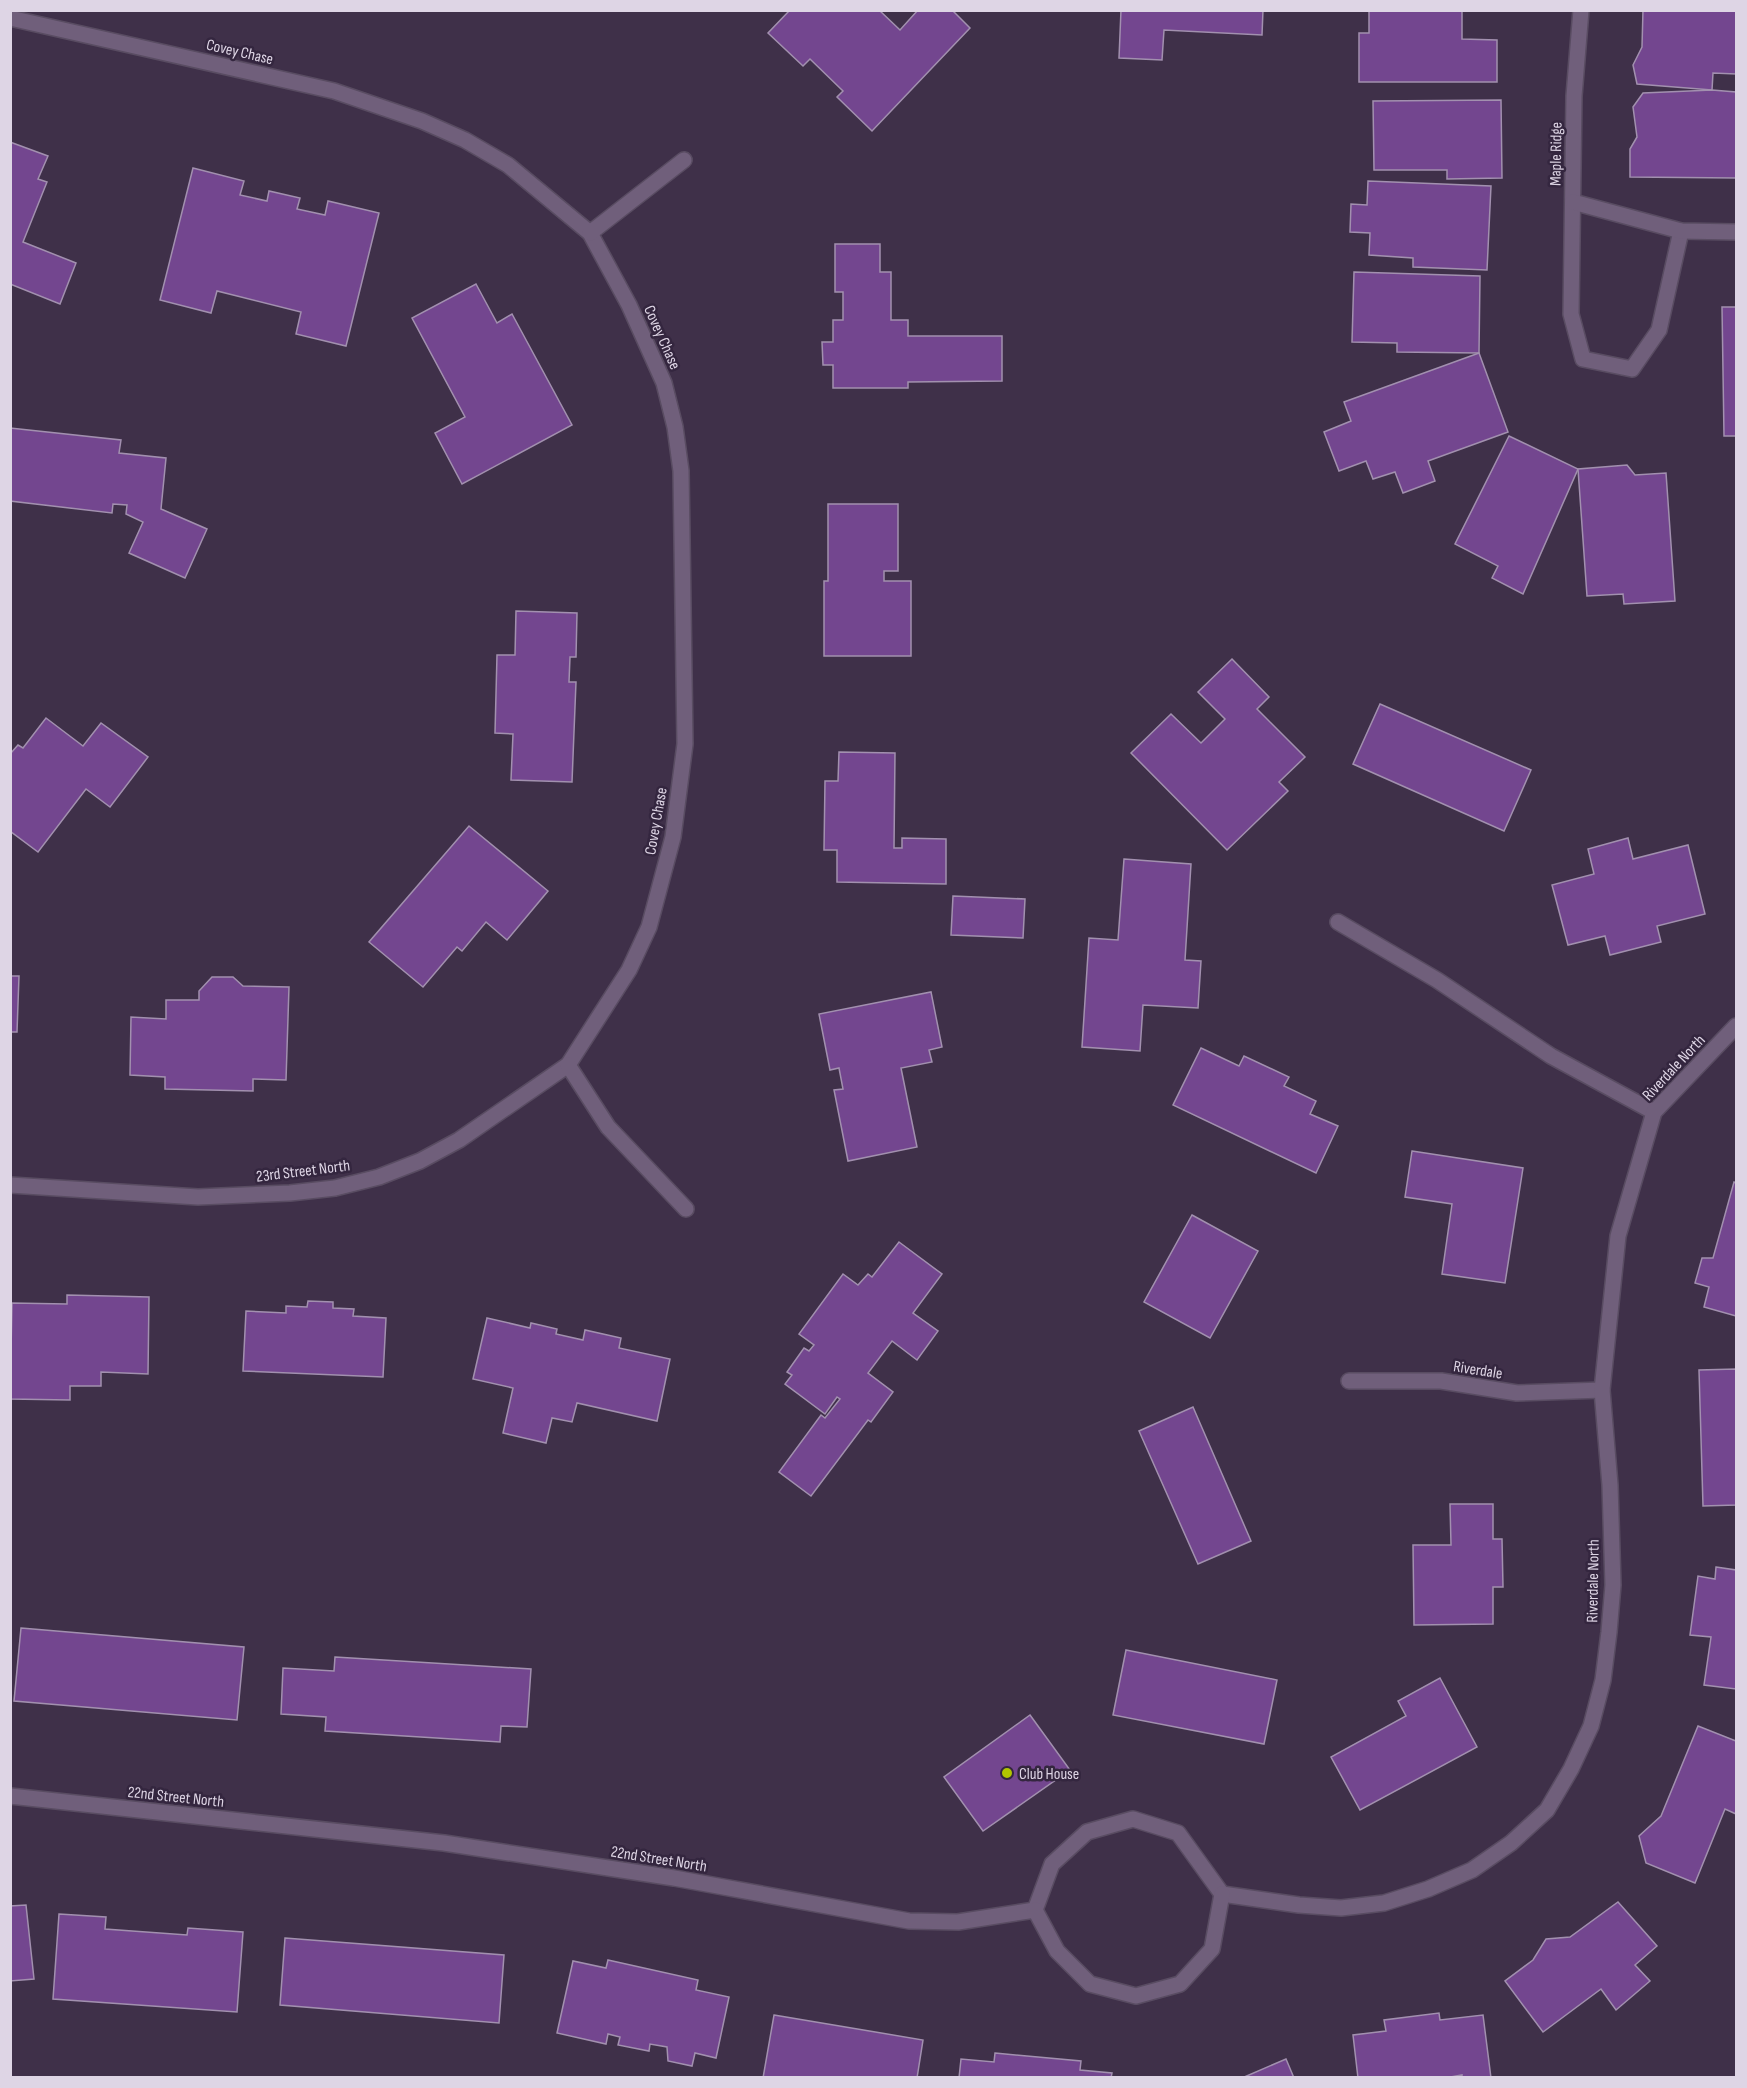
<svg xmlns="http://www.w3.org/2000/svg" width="1747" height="2088" viewBox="0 0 1747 2088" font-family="'Sofia Sans Condensed',sans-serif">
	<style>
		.building { fill: #73468f; stroke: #a290af; stroke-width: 1.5 }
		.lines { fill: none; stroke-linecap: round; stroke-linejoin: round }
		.minor-casing { stroke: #594c62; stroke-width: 18 }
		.minor { stroke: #705f7b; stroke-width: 15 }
		.poi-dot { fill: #b1c500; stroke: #34263f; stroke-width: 2 }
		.labels { text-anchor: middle; stroke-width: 5; stroke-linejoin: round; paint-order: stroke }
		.street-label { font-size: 16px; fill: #ded5e5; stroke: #34263f }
		.poi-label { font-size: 16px; fill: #ded5e5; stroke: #34263f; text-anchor: start }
	</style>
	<rect width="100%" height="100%" fill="#3f3049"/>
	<!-- building -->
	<g class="building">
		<polygon points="790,10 879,10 900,30 918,10 952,10 970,28 872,131 837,97 843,91 810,59 803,66 768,33"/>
		<polygon points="1121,10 1263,10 1262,35 1164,30 1162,60 1119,58"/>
		<polygon points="1369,10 1462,10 1462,39 1497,40 1497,82 1359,82 1359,33 1369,33"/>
		<polygon points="1643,10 1736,10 1736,74 1713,73 1712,90 1637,84 1633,65 1642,47"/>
		<polygon points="1712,90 1736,92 1736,178 1630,177 1630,149 1637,137 1633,107 1643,93"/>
		<polygon points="1501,100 1502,178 1447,179 1447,170 1374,170 1373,101"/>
		<polygon points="10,142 48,156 38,179 47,182 23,242 76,263 60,304 10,284"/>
		<polygon points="193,168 244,181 240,195 267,201 269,191 300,198 297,209 325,215 328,201 379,213 346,346 296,334 301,312 217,291 211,313 160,300"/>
		<polygon points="1368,181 1491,186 1487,270 1413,267 1413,258 1369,255 1370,233 1350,232 1351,204 1367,205"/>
		<polygon points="835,244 880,244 880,272 891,272 891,320 908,320 908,336 1002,336 1002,381 908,382 908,388 833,388 833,365 823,365 822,342 833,342 833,320 843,320 843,292 835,292"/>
		<polygon points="1354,272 1480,276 1479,353 1397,352 1397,343 1352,342"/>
		<polygon points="476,284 497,323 512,314 572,425 462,484 435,433 465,417 412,318"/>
		<polygon points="1722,307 1736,307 1736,436 1724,436"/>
		<polygon points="1479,353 1508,432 1428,461 1435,481 1403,493 1395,472 1373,479 1366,461 1339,471 1324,432 1351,421 1344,402"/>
		<polygon points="10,428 121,440 119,453 166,458 161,509 207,529 185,578 129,553 143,522 126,514 127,505 113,504 112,513 10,501"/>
		<polygon points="1509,436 1578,469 1523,594 1492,578 1498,566 1455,544"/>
		<polygon points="1627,465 1635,475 1666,473 1675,601 1624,604 1623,594 1587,596 1578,469"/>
		<polygon points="828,504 898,504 898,571 884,571 884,581 911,581 911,656 824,656 824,581 828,581"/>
		<polygon points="516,611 577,613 576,657 570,657 569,682 576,682 572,782 511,780 513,734 495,733 497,655 515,655"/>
		<polygon points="1232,659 1269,697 1257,709 1305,757 1279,782 1288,791 1227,850 1131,753 1171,714 1201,743 1225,719 1198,692"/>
		<polygon points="1380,704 1531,770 1504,831 1353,764"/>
		<polygon points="46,718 83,746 101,723 148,757 110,807 86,789 38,852 10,831 10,754 18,745 23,748"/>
		<polygon points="839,752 895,753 894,848 902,848 902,838 946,839 946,884 837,882 837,850 824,850 825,781 838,781"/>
		<polygon points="469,826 548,891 507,940 486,922 462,951 457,947 423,987 369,942"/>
		<polygon points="1628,838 1633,859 1688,845 1705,914 1657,926 1661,942 1610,955 1605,936 1568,945 1552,885 1594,874 1588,849"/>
		<polygon points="1124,859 1191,864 1185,960 1201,961 1198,1008 1143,1005 1140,1051 1082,1047 1089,938 1118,940"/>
		<polygon points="953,896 1025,899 1023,938 951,935"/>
		<polygon points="10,976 19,976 17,1032 10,1032"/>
		<polygon points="212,977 233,977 243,986 289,987 286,1080 253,1079 253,1091 165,1089 165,1077 130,1075 131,1017 166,1019 166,1000 199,1000 199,991"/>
		<polygon points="931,992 942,1047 929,1050 932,1062 901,1068 917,1147 848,1161 834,1090 843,1089 839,1068 830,1070 819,1014"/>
		<polygon points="1201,1048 1239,1066 1244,1056 1289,1077 1284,1086 1316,1101 1310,1114 1338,1126 1316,1173 1173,1105"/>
		<polygon points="1412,1151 1523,1168 1505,1283 1442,1274 1452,1204 1405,1197"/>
		<polygon points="1734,1182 1736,1183 1736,1316 1704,1307 1709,1287 1695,1283 1702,1258 1713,1258"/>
		<polygon points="1192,1215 1258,1251 1210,1338 1144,1302"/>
		<polygon points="899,1242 942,1274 913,1313 938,1331 917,1360 892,1341 868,1373 893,1392 871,1422 868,1420 811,1496 779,1472 821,1415 825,1418 840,1399 837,1397 825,1414 785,1384 792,1375 787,1372 804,1348 809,1351 814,1345 799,1334 843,1274 858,1285 868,1274 872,1277"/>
		<polygon points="67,1295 149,1297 148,1374 101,1372 101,1386 70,1386 70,1400 10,1399 12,1303 67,1304"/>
		<polygon points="308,1301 333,1302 333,1308 354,1309 353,1316 386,1318 383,1377 243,1371 246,1311 286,1313 286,1306 307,1307"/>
		<polygon points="487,1318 530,1328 531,1323 557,1329 556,1334 583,1340 585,1330 621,1338 619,1348 670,1359 657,1421 577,1403 572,1422 552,1418 546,1443 503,1433 513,1388 473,1379"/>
		<polygon points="1736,1369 1736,1505 1703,1506 1699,1370"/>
		<polygon points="1193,1407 1251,1541 1198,1564 1139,1431"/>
		<polygon points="1450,1504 1493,1504 1493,1539 1502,1539 1503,1587 1493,1587 1493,1624 1414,1625 1413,1545 1451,1545"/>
		<polygon points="1716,1567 1736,1570 1736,1689 1704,1685 1711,1637 1690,1635 1698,1576 1715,1579"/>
		<polygon points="21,1628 244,1647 237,1720 14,1701"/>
		<polygon points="1126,1650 1277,1680 1264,1744 1113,1715"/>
		<polygon points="335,1657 531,1669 527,1727 501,1726 500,1742 325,1731 326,1717 281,1714 283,1668 334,1671"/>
		<polygon points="1440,1678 1477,1747 1360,1810 1331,1757 1406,1716 1398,1701"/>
		<polygon points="1030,1715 1070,1770 983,1831 944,1777"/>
		<polygon points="1698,1726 1736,1741 1736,1814 1725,1809 1695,1883 1646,1863 1639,1836 1661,1816"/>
		<polygon points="1618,1902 1657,1946 1635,1965 1650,1981 1616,2010 1601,1989 1543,2032 1505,1981 1533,1960 1546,1939 1570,1937"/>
		<polygon points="26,1905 34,1979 10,1981 10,1906"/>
		<polygon points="59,1914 106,1917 105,1929 187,1935 188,1928 243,1932 237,2012 53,1999"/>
		<polygon points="285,1938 504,1955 499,2023 280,2005"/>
		<polygon points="608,1960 698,1980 696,1990 729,1997 716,2058 695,2053 692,2066 668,2061 667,2047 650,2044 649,2051 618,2045 620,2037 608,2034 606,2044 557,2033 573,1961 606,1968"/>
		<polygon points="1439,2013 1440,2020 1483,2015 1491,2078 1462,2078 1462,2075 1445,2078 1358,2078 1353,2035 1386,2031 1384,2020"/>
		<polygon points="774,2015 923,2040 917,2078 763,2078"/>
		<polygon points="995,2053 1081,2061 1080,2070 1112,2073 1111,2078 959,2078 961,2059 994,2062"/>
		<polygon points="1286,2059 1294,2078 1242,2078"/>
	</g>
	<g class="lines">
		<!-- minor casing -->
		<g class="minor-casing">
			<g id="minor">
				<polyline points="1581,10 1574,96 1571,314 1583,359 1632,369 1659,330 1681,231"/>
				<polyline points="10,18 334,91 422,121 465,140 508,165 590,233 629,305 664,383 675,427 681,471 685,744 673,837 649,927 629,970 568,1065 459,1140 420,1161 379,1177 335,1188 290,1193 198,1197 10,1185"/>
				<polyline points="1573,202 1681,231 1736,232"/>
				<polyline points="590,233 684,160"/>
				<polyline points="1338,922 1437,980 1551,1056 1654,1112"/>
				<polyline points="568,1065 608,1127 686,1209"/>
				<polyline points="1349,1381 1441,1381 1517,1393 1602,1390"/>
				<polyline points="10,1796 444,1843 674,1878 909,1921 958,1922 1035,1910 1052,1864 1087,1832 1133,1819 1178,1833 1222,1894"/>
				<polyline points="1222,1894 1299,1905 1341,1908 1384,1903 1428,1889 1472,1870 1511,1843 1547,1810 1571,1769 1591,1726 1603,1680 1609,1632 1613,1585 1610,1485 1602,1390 1618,1236 1654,1112 1736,1026"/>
				<polyline points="1035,1910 1057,1951 1090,1984 1136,1996 1180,1984 1212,1949 1222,1894"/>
			</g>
		</g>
		<!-- minor -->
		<use href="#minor" class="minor"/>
	</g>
	<!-- markers -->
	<circle class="poi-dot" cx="1007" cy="1773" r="6"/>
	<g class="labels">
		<!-- street labels -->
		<g class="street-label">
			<text transform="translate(240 51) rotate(13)" y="6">Covey Chase</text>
			<text transform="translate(1555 154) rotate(-89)" y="6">Maple Ridge</text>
			<text transform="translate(663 337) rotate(66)" y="6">Covey Chase</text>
			<text transform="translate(655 821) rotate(-80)" y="6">Covey Chase</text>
			<text transform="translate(1673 1067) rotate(-47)" y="6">Riverdale North</text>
			<text transform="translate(303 1170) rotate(-7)" y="6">23rd Street North</text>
			<text transform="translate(1478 1369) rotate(9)" y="6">Riverdale</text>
			<text transform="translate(1592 1581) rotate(-89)" y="6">Riverdale North</text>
			<text transform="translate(176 1796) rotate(6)" y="6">22nd Street North</text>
			<text transform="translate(659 1858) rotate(9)" y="6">22nd Street North</text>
		</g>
		<!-- poi labels -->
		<g class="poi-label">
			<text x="1019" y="1779">Club House</text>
		</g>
	</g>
	<!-- border -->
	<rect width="1747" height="2088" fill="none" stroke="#ded5e5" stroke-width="24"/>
</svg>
